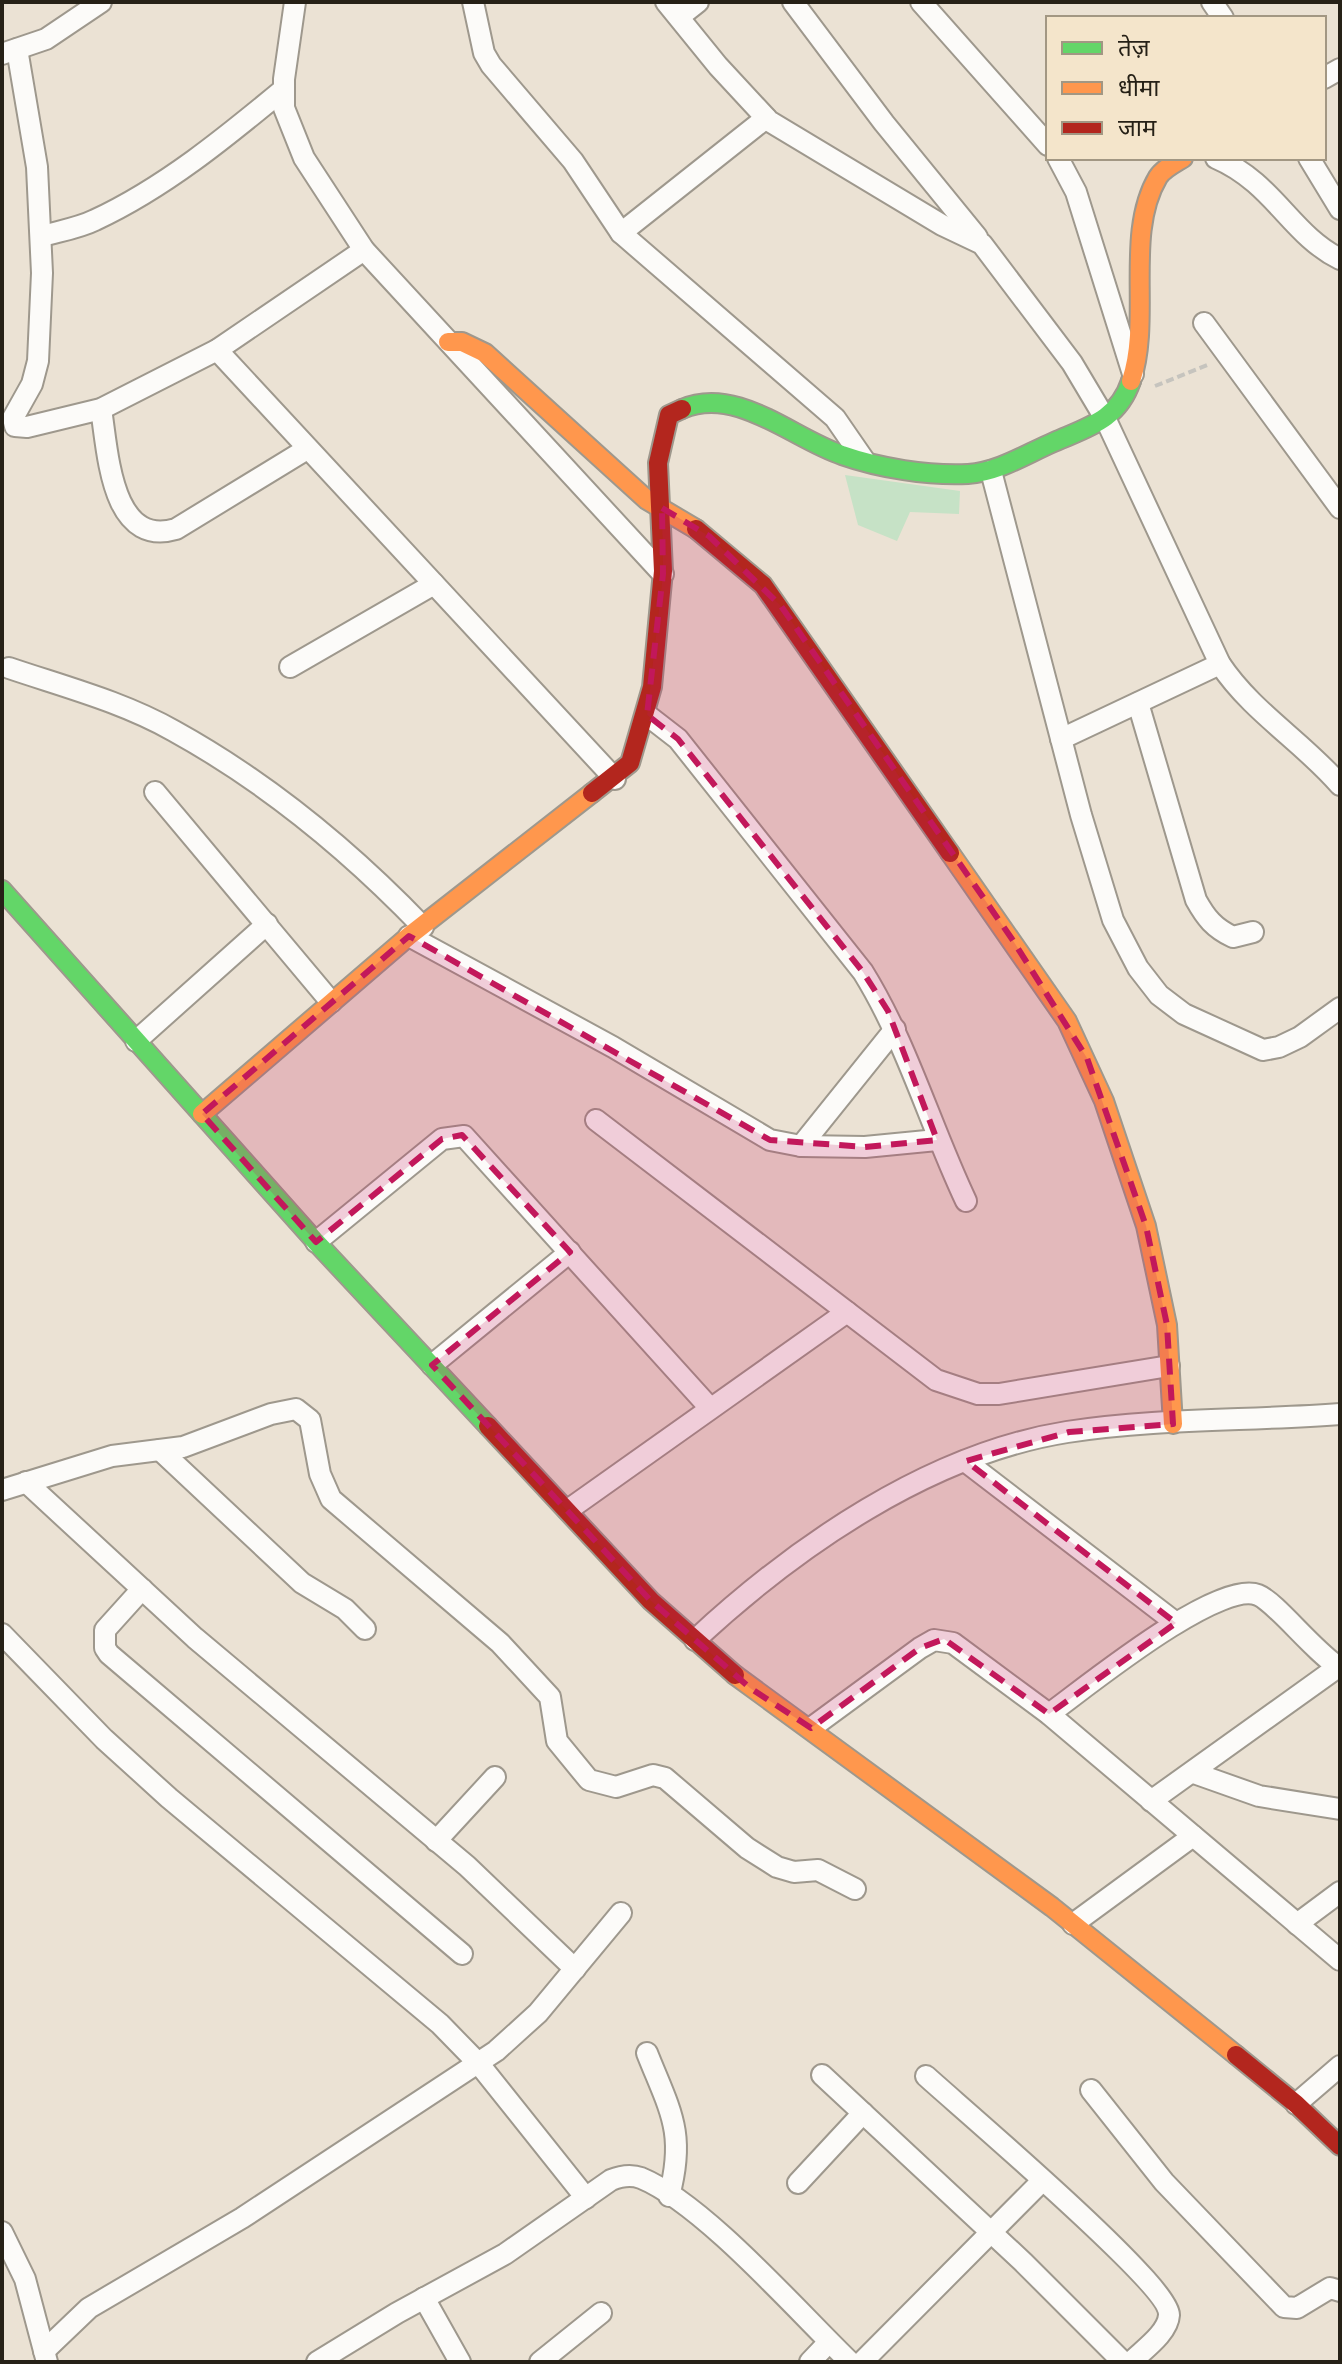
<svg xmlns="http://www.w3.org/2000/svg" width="1342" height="2364" viewBox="0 0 1342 2364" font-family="'Source Sans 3','Noto Sans Devanagari',sans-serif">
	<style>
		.green { fill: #c6e2c6 }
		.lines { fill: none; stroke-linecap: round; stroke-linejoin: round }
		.street-casing { stroke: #9e988d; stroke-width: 24 }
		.fast-casing { stroke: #9e988d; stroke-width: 22 }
		.slow-casing { stroke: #9e988d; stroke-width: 22 }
		.jam-casing { stroke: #9e988d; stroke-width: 22 }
		.path { stroke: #c6c4be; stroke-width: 4; stroke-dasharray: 8 4; stroke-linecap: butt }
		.street { stroke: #fcfbf9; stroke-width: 20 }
		.fast { stroke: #63d668; stroke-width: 18 }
		.slow { stroke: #ff974d; stroke-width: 18 }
		.jam { stroke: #b3261e; stroke-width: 18 }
		.marked { fill: #c2185b; fill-opacity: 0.2; stroke: #c2185b; stroke-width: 6; stroke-dasharray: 16 10; stroke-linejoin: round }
	</style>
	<rect width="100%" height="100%" fill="#ebe2d4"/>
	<!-- green -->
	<polygon class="green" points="845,475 960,491 959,514 910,512 897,541 858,525"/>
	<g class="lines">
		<!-- street casing -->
		<g class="street-casing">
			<g id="street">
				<polyline points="295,2 284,79 284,108 304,158 364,250 663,574"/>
				<polyline points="473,2 484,53 491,65 573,161 621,233 835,418 864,460"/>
				<path d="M666 2 718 66 769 121 942 225 982 244 1072 363 1106 420 1220 664C1252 712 1303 742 1340 785"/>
				<polyline points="793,2 884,123 977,237"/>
				<polyline points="921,2 1048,145"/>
				<polyline points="1212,2 1223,18"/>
				<polyline points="679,17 698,2"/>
				<polyline points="17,49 37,167 42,273 38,361 32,384 13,418 15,426 27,427 101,409 217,350 364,250"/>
				<polyline points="2,54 46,39 101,2"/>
				<polyline points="1324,78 1340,69"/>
				<polyline points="1058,158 1076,192 1133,374"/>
				<path d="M1216 158C1274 183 1291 235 1340 259"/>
				<polyline points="1309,158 1340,209"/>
				<polyline points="621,233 766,118"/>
				<path d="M42 236C60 231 79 228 95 220 164 188 226 137 284 89"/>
				<polyline points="1204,323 1340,508"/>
				<polyline points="217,350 615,779"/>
				<path d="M101 409C108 452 111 548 176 529L307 449"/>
				<polyline points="991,471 1081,815 1113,920 1138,968 1159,995 1184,1014 1263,1050 1279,1047 1300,1037 1340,1008"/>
				<polyline points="290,667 434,584"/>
				<path d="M9 668C65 687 123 702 174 731 268 783 349 850 423 927"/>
				<path d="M1138 703 1196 900C1206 918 1214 928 1233 937L1253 932"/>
				<path d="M647 715 678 739 863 972C907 1043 930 1125 966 1201"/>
				<polyline points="1061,739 1220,664"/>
				<polyline points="155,792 331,1002"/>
				<polyline points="409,936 613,1047 770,1140 801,1146 865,1147 937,1140"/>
				<polyline points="136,1041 267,924"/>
				<polyline points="596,1120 936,1380 978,1394 999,1394 1169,1366"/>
				<polyline points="801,1146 895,1029"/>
				<polyline points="316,1242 442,1139 464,1136 710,1408"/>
				<polyline points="432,1365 570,1252"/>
				<polyline points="160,1450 302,1583 345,1609 365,1629"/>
				<polyline points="965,1461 1176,1623"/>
				<polyline points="26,1482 195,1638 467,1866 575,1969"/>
				<polyline points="2,1490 112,1456 183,1447 271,1414 296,1409 310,1420 320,1474 331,1499 500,1643 550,1697 557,1741 589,1780 616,1787 653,1775 665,1778 747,1848 777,1867 794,1872 818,1870 855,1889"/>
				<polyline points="568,1510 847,1312"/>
				<polyline points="142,1589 105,1630 105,1648 109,1654 462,1954"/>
				<polyline points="2,1634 104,1739 169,1798 440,2024 479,2064 586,2198"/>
				<path d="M695 1640C795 1547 929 1454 1067 1432 1157 1418 1249 1421 1340 1414"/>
				<path d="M1049 1714C1085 1688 1218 1579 1258 1595 1276 1602 1314 1652 1340 1668"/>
				<polyline points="811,1728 920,1648 934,1640 953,1643 1049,1714 1340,1960"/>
				<polyline points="1194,1773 1259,1796 1340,1809"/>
				<polyline points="1151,1801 1338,1667"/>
				<polyline points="436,1841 495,1777"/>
				<polyline points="1073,1924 1193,1836"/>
				<polyline points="1297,1924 1340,1892"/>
				<path d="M647 2053C670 2111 686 2132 669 2196"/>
				<polyline points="822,2075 1023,2262 1123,2362"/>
				<path d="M926 2076C960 2107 1170 2285 1169 2315 1168 2333 1143 2350 1131 2362"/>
				<polyline points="1091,2090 1164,2182 1284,2307 1297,2308 1330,2288 1340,2291"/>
				<polyline points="1296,2104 1340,2066"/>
				<polyline points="798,2183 863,2113"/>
				<polyline points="2,2232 25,2279 47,2362"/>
				<polyline points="424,2298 460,2362"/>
				<polyline points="44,2351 89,2308 242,2218 496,2051 538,2013 621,1913"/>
				<path d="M317 2362 397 2313 505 2254 611 2180C621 2176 630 2174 641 2178 704 2204 798 2312 850 2362"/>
				<polyline points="540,2362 601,2313"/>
				<polyline points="810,2362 829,2342"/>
				<polyline points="862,2362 1042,2181"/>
			</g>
		</g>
		<!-- fast casing -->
		<g class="fast-casing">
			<g id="fast">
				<path d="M682 409C737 385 793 439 842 455 879 468 928 476 968 474 999 472 1026 454 1054 442 1088 427 1118 420 1131 381"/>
				<polyline points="2,890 316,1242 488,1426"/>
			</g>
		</g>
		<!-- slow casing -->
		<g class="slow-casing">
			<g id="slow">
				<polyline points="448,342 462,342 485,353 647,500 696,529"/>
				<path d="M1131 381C1152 318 1124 234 1158 177 1163 169 1175 163 1183 158"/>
				<polyline points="950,853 1067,1021 1104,1101 1146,1226 1167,1325 1173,1424"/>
				<polyline points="202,1114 409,936 592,793"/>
				<polyline points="735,1675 1052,1907 1236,2055"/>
			</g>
		</g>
		<!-- jam casing -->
		<g class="jam-casing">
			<g id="jam">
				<polyline points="696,529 763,585 950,853"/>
				<polyline points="592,793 630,763 652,687 663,571 658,463 669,415 682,409"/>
				<polyline points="488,1426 651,1601 735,1675"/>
				<polyline points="1236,2055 1296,2104 1340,2146"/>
			</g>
		</g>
		<!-- path -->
		<polyline class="path" points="1155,386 1210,364"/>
		<!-- street -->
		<use href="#street" class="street"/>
		<!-- fast -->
		<use href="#fast" class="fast"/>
		<!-- slow -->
		<use href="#slow" class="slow"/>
		<!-- jam -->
		<use href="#jam" class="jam"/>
	</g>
	<!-- marked area -->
	<path class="marked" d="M662 508 709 536 781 606 1012 939 1087 1058 1146 1226 1167 1325 1173 1424 1069 1432 966 1461 1176 1623 1049 1714 944 1639 920 1648 811 1728 750 1688 651 1601 432 1365 570 1252 462 1135 442 1139 316 1242 202 1114 409 936 770 1140 865 1147 937 1140 888 1011 863 972 678 739 647 715 663 574Z"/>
	<!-- border -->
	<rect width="1342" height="2364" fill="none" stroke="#262117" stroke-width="8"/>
	<!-- legend -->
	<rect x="1046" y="16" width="280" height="144" fill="#f4e5cb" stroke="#a29783" stroke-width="2"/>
	<rect x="1062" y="42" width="40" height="12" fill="#63d668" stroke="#a29783" stroke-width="2"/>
	<text x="1118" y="56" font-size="24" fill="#262117">तेज़</text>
	<rect x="1062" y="82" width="40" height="12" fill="#ff974d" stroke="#a29783" stroke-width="2"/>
	<text x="1118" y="96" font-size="24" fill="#262117">धीमा</text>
	<rect x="1062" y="122" width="40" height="12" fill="#b3261e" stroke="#a29783" stroke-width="2"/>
	<text x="1118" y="136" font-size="24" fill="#262117">जाम</text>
</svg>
